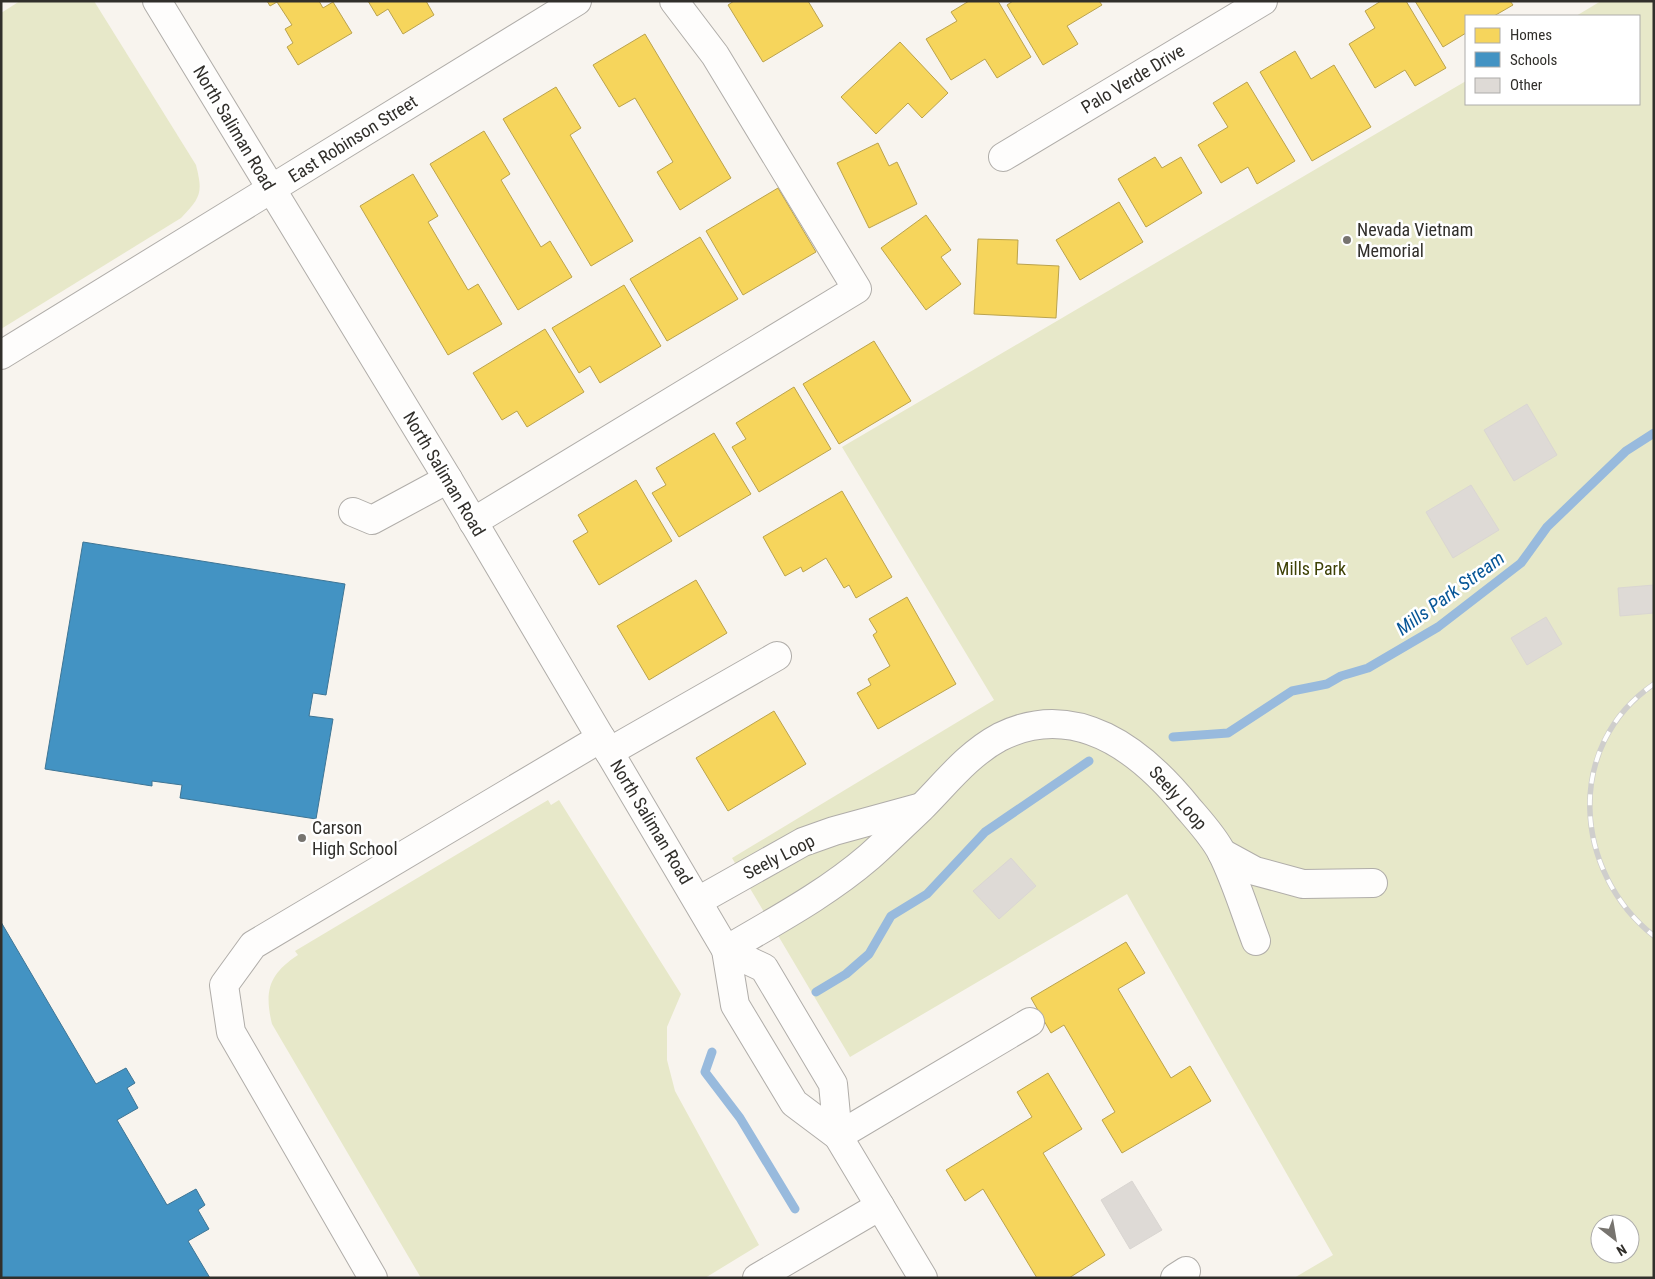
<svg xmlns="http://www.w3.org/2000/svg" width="1655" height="1279" viewBox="0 0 1655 1279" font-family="'Roboto Condensed',sans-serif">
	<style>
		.green { fill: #e7e8c9; fill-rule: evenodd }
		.homes { fill: #f6d55c; stroke: #bba34d }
		.schools { fill: #4393c3; stroke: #3e7595 }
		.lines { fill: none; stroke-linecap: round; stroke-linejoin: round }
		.stream { stroke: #98badd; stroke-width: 9 }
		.building { fill: #dedad6; stroke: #dad6d2 }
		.minor-casing { stroke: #b0ada9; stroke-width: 30 }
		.major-casing { stroke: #b0ada9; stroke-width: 30 }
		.minor { stroke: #fefdfc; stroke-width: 28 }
		.major { stroke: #fefdfc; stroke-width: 28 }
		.rail-casing { stroke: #cfcecc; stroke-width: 5.5 }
		.rail { stroke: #fff; stroke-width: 4; stroke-dasharray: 11; stroke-linecap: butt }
		.poi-dot { fill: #77746f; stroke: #fff; stroke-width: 2 }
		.labels { text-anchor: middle; stroke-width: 5; stroke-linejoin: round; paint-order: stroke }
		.street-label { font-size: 18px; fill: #312f2b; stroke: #fff }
		.poi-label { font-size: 18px; fill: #312f2b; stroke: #fff; text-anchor: start }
		.park-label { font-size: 18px; fill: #3e4106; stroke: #fff }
		.water-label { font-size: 19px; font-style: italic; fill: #075697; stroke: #fff }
	</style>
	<rect width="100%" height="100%" fill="#f8f4ee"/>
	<!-- green -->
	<g class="green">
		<path d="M20 1H94L196 165C203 193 201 197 181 218L1 329V13Z"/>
		<path d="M1601 1H1654V1278H1294L1333 1255 1127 894 850 1057 732 858 994 700 842 447 1466 81V104H1639V16H1576ZM1600 1224H1630V1254H1600Z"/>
		<path d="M548 800 551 805 559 800 681 994 667 1027V1060L675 1091 759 1245 705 1278H421L272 1024C264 991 269 974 298 955L295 951Z"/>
	</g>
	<!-- homes -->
	<g class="homes">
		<polygon points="267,1 319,1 323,8 333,2 352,33 298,65 287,47 293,43 285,29 292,25 277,2 270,6"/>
		<polygon points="368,1 426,1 434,15 403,34 388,9 377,16"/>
		<polygon points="734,1 808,1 823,26 763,62 728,5"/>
		<polygon points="969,1 998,1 1031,57 997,78 985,59 951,80 926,39 957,21 951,12"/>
		<polygon points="1013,1 1099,1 1102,5 1067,26 1078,44 1043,65 1007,5"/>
		<polygon points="1381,1 1406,1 1446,68 1415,86 1405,70 1375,88 1349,44 1375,28 1365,11"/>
		<polygon points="1415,1 1510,1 1513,5 1494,16 1466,16 1466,33 1443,47"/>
		<polygon points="645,34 731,178 680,210 657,172 673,162 635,98 619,107 593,65"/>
		<polygon points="900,42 948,93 922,118 908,103 876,134 841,97"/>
		<polygon points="1295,51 1311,79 1334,65 1371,127 1312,161 1260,72"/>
		<polygon points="1247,82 1295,161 1257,184 1248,167 1221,183 1198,145 1228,127 1213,103"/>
		<polygon points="556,87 581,128 570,135 633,241 591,266 503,119"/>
		<polygon points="484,131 510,174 501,180 541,247 550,241 572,277 518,310 430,164"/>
		<polygon points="878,143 889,166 897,162 917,204 869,228 837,163"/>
		<polygon points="1155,157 1162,168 1181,157 1202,193 1146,227 1118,179"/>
		<polygon points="413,174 438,216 428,222 468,290 478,284 502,324 448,355 360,206"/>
		<polygon points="778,188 816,252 743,295 706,231"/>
		<polygon points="1119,202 1143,242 1080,280 1056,240"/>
		<polygon points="926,215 951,250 941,257 961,284 926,310 881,248"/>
		<polygon points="700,237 738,299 667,341 630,279"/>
		<polygon points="978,239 1018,240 1017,264 1059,266 1056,318 974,314"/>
		<polygon points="624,285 661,346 600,383 590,366 579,373 552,328"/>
		<polygon points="545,329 584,392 527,427 517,411 502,420 473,373"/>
		<polygon points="874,341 911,401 839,444 803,384"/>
		<polygon points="794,387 831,449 759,492 732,447 746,439 736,423"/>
		<polygon points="714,433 751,494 679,537 652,493 666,485 656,468"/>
		<polygon points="636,480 672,541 599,585 573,541 588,532 578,515"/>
		<polygon points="842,491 892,577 856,598 849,585 844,588 826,558 803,572 801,567 785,576 763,537"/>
		<polygon points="696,580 727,633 649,680 617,626"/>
		<polygon points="907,597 956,684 878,729 857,693 871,685 868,679 890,666 873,635 877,632 869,619"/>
		<polygon points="774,711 806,764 728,811 696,758"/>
		<polygon points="1126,942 1145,973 1118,989 1171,1078 1190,1066 1211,1101 1122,1153 1102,1120 1115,1112 1064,1025 1051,1033 1031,998"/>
		<polygon points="1048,1073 1082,1129 1043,1153 1105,1255 1069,1278 1037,1278 983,1189 965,1201 946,1170 1032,1117 1017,1092"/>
	</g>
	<!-- schools -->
	<g class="schools">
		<polygon points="83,542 345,584 326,695 313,693 309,716 333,719 316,819 180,798 182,785 152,781 152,786 45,769"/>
		<polygon points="1,922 96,1084 126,1068 135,1083 127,1088 138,1108 117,1120 167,1205 196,1189 205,1205 198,1210 209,1229 188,1241 210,1278 1,1278"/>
	</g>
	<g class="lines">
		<!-- stream -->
		<g class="stream">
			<polyline points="1173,737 1228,733 1292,691 1327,684 1341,676 1368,668 1438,627 1521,563 1547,527 1626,451 1654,433"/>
			<polyline points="816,992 846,974 869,954 891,916 927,894 985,832 1089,761"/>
			<polyline points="712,1052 705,1072 740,1118 795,1209"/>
		</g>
	</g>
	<!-- building -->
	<g class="building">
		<polygon points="1527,404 1557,455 1514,481 1484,430"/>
		<polygon points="1471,485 1499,530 1453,558 1426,512"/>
		<polygon points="1654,585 1654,613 1620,616 1618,588"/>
		<polygon points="1546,617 1562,644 1527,665 1511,638"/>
		<polygon points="1011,858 1036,886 999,919 973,891"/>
		<polygon points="1132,1181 1162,1230 1130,1249 1101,1200"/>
	</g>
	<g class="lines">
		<!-- minor casing -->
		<g class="minor-casing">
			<g id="minor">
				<polyline points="1003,157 1263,1"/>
				<polyline points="1,355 577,1"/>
				<polyline points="353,512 372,520 448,479"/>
				<polyline points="473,522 857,289 715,55 674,1"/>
				<polyline points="609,752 777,656"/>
				<polyline points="1222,853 1255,871 1303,884 1373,883"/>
				<polyline points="698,901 803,842 834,831 918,808"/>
				<path d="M726 950C775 921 826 894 869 857 887 841 904 824 921 808 946 783 968 754 1000 737 1076 699 1142 751 1188 808 1200 822 1214 837 1222 853 1236 881 1245 912 1256 941"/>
				<polyline points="838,1136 1030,1022"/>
				<polyline points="373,1278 231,1032 224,985 253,945 601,738"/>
				<polyline points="757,1278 880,1206"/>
				<polyline points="1175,1278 1186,1271"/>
			</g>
		</g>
		<!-- major casing -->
		<g class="major-casing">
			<g id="major">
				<polyline points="157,1 448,479 726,950 735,1005 794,1103 838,1136 923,1278"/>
				<polyline points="726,950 764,968 833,1084 838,1136"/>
			</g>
		</g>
		<!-- minor -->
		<use href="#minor" class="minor"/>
		<!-- major -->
		<use href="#major" class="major"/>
		<!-- rail casing -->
		<g class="rail-casing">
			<path id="rail" d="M1654 684C1564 745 1573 872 1654 936"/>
		</g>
		<!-- rail -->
		<use href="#rail" class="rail"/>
	</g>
	<!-- markers -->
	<g class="poi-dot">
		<circle cx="1347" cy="240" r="5"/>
		<circle cx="302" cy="838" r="5"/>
	</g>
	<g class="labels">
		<!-- street labels -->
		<g class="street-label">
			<text transform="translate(1133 79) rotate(-31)" y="6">Palo Verde Drive</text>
			<text transform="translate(234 128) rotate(59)" y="6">North Saliman Road</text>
			<text transform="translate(353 139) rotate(-32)" y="6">East Robinson Street</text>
			<text transform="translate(444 474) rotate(59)" y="6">North Saliman Road</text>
			<text transform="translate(1178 798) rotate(49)" y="6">Seely Loop</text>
			<text transform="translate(651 822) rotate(59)" y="6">North Saliman Road</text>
			<text transform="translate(779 857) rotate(-27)" y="6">Seely Loop</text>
		</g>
		<!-- poi labels -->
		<g class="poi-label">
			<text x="1357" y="236">Nevada Vietnam<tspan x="1357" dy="21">Memorial</tspan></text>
			<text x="312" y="834">Carson<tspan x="312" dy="21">High School</tspan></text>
		</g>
		<!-- park labels -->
		<g class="park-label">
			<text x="1311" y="575">Mills Park</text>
		</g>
		<!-- water labels -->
		<g class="water-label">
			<text transform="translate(1450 593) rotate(-36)" y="7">Mills Park Stream</text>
		</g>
	</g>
	<!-- border -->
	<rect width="1655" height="1279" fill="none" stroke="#312f2b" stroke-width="5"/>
	<!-- legend -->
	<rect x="1465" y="15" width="175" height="90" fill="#ffffff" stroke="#adacaa"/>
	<rect x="1475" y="28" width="25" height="15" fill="#f6d55c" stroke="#adacaa"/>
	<text x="1510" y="40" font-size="15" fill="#312f2b">Homes</text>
	<rect x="1475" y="52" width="25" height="15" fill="#4393c3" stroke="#adacaa"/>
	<text x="1510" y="65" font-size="15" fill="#312f2b">Schools</text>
	<rect x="1475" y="78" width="25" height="15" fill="#dedad6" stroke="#adacaa"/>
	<text x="1510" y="90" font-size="15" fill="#312f2b">Other</text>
	<!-- north arrow -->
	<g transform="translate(1615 1239) rotate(149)"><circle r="24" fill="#ffffff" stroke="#adacaa"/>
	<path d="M0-4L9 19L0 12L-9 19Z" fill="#77746f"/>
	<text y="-8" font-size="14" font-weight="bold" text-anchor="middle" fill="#312f2b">N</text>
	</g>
</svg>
